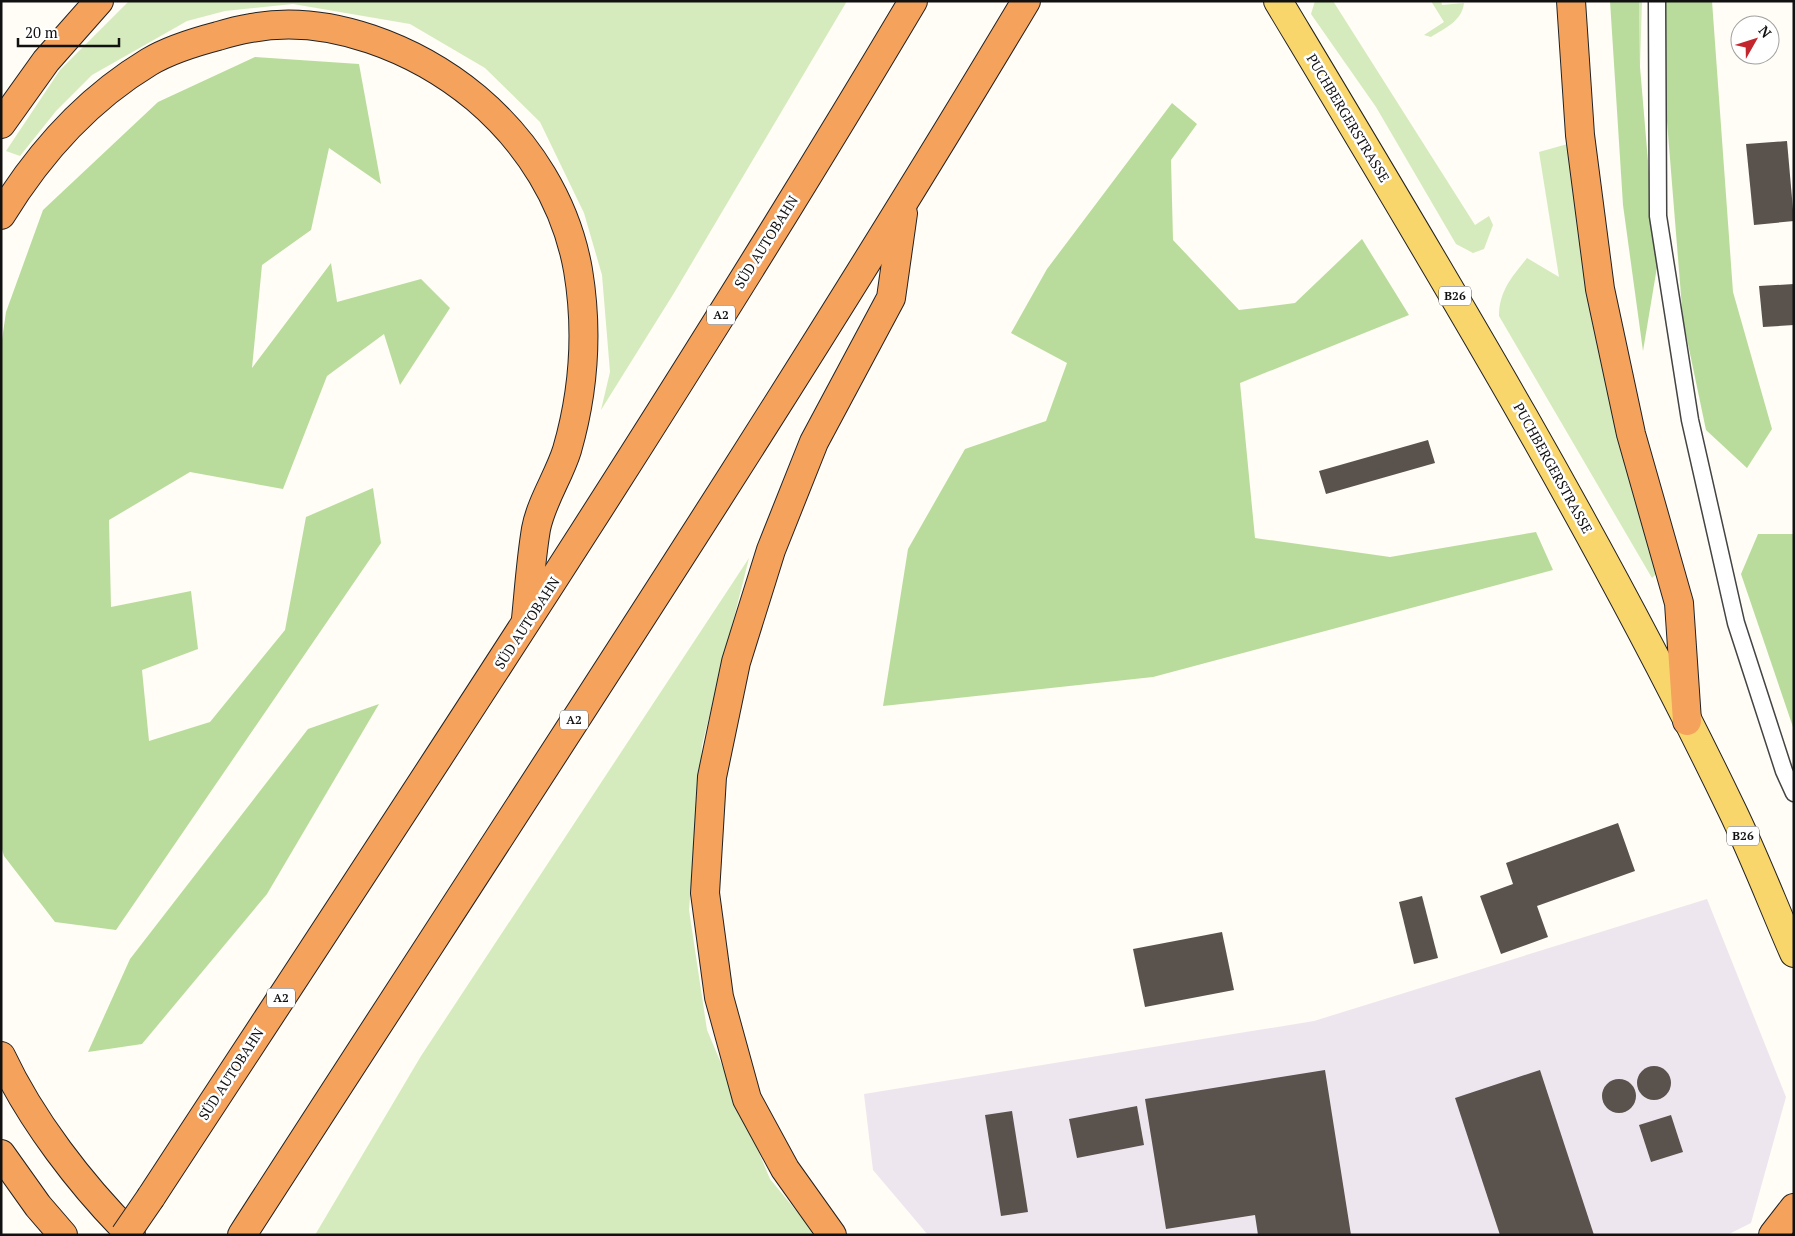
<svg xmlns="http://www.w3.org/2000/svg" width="1795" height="1236" viewBox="0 0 1795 1236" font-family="'PT Serif',serif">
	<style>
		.industrial { fill: #eee6ef }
		.green { fill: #d5ebbd }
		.forest { fill: #b9dc9c }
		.building { fill: #5a524d }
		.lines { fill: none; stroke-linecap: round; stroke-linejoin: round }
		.lane-casing { stroke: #444; stroke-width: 19 }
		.primary-casing { stroke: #222; stroke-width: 30 }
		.highway-casing { stroke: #222; stroke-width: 30 }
		.lane { stroke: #fff; stroke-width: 16 }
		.primary { stroke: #f9d66b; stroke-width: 28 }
		.highway { stroke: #f5a25d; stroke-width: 28 }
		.highway-bridge-casing { stroke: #222; stroke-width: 30; stroke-linecap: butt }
		.highway-bridge { stroke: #f5a25d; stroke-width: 28 }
		.labels { text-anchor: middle; stroke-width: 5; stroke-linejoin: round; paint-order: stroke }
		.shield { fill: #fff; stroke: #585858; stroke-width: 1 }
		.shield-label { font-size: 12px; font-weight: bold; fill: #111 }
		.street-label { font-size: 14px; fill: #111; stroke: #fff }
	</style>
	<rect width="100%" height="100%" fill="#fffdf5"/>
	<!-- industrial -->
	<polygon class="industrial" points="1707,899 1786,1097 1751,1223 1727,1235 928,1235 873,1170 864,1094 1314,1021"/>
	<!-- green -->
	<g class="green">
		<polygon points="129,1 847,1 674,293 601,410 610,372 602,275 584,213 540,122 485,68 410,24 293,4 225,11 187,21 92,75 56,111 20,156 6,151 60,70"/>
		<polygon points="1315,1 1333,1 1475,225 1489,216 1493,225 1484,249 1473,253 1456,244 1376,107 1311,14"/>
		<path d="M1431 1H1441L1442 5 1464 3C1462 21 1445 28 1431 37L1424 35 1444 22Z"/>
		<polygon points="1639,1 1642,1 1640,67"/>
		<path d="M1571 143 1658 572 1652 578 1499 316C1499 291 1512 277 1527 258L1559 277 1539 152Z"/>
		<polygon points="749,558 702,745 689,910 707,1030 770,1179 816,1235 315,1235 421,1056"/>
	</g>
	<!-- forest -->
	<g class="forest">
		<polygon points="1610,1 1639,1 1640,67 1657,267 1643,351 1623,205"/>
		<polygon points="1666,1 1712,1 1733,292 1772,429 1747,468 1706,430 1683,320 1666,109"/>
		<polygon points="255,57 359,64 381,184 329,148 311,230 262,265 252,368 331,263 337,302 421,279 450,308 400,385 384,334 327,376 283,489 190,472 109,520 111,607 191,591 198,649 142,670 149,741 210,722 285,630 306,517 373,488 381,543 116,930 55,922 4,856 1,846 1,347 6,312 43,210 158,102"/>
		<polygon points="1172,103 1197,124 1171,160 1173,240 1239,310 1295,303 1362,239 1409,315 1240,383 1255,538 1390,557 1536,532 1553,570 1153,677 883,706 908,549 965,449 1046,421 1067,363 1011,333 1047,269"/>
		<polygon points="1758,534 1794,534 1794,730 1741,574"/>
		<polygon points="379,704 267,894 142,1044 88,1052 130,959 308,729"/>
	</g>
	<!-- building -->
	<g class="building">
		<polygon points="1787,141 1794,221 1754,225 1746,144"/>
		<polygon points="1794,284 1794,325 1763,327 1759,286"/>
		<polygon points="1428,440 1435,463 1326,494 1319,471"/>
		<polygon points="1618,823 1635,871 1537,906 1548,937 1501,954 1480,896 1513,884 1506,863"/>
		<polygon points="1422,896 1438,958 1414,964 1399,902"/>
		<polygon points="1222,932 1234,990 1145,1007 1133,949"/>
		<circle cx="1654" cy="1083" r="17"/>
		<polygon points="1325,1070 1351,1235 1258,1235 1255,1215 1166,1229 1145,1099"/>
		<polygon points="1540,1070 1594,1235 1500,1235 1455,1098"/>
		<circle cx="1619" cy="1096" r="17"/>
		<polygon points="1137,1106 1144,1145 1077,1158 1069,1119"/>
		<polygon points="1012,1111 1028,1212 1001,1216 985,1115"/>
		<polygon points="1671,1115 1683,1152 1651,1162 1639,1125"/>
	</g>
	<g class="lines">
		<!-- lane casing -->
		<g class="lane-casing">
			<polyline id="lane" points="1657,1 1658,216 1690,420 1736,623 1784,771 1794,793"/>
		</g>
		<!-- primary casing -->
		<g class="primary-casing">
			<path id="primary" d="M1278 1C1437 266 1597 530 1731 808 1754 855 1773 905 1794 953"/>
		</g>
		<!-- highway casing -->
		<g class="highway-casing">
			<g id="highway">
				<polyline points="1571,1 1580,135 1600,289 1631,434 1679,603 1687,721"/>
				<polyline points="1,124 46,61 99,1"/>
				<path d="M1 215C39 153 86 100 149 62 169 50 195 42 218 36 228 33 239 30 251 28 329 13 417 49 476 98 528 142 566 202 578 270 588 330 584 391 567 450 559 476 541 502 536 529 531 559 529 589 526 619"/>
				<path d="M1 1056C31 1120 81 1185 131 1235"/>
				<polyline points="1,1154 38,1206 63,1235"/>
				<path d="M151 1197C410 801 671 408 913 1"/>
				<path d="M242 1235C506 825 776 419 1026 1"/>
				<polyline points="832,1235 785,1169 747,1099 719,997 705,893 712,777 736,662 771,550 814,442 891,298 903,213"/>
				<polyline points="1773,1235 1794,1208"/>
			</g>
		</g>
		<!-- lane -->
		<use href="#lane" class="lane"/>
		<!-- primary -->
		<use href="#primary" class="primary"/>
		<!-- highway -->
		<use href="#highway" class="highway"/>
		<!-- highway-bridge casing -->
		<g class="highway-bridge-casing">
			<polyline id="highway-bridge" points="125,1235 151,1197"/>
		</g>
		<!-- highway-bridge -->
		<use href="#highway-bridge" class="highway-bridge"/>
	</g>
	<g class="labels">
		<!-- shield labels -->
		<g class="shield">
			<rect x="1439" y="286.5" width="32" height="19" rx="4"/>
			<rect x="707" y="305.5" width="28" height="19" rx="4"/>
			<rect x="560" y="710.5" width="28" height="19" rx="4"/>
			<rect x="1727" y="826.5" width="32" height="19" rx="4"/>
			<rect x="267" y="988.5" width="28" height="19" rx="4"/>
		</g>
		<g class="shield-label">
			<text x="1455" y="300">B26</text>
			<text x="721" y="319">A2</text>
			<text x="574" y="724">A2</text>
			<text x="1743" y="840">B26</text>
			<text x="281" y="1002">A2</text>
		</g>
		<!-- street labels -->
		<g class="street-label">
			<text transform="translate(1348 118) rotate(59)" y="5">PUCHBERGERSTRASSE</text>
			<text transform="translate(766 242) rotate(-58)" y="5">SÜD AUTOBAHN</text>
			<text transform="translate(1553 468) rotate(61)" y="5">PUCHBERGERSTRASSE</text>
			<text transform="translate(527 623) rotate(-57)" y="5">SÜD AUTOBAHN</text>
			<text transform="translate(231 1074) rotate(-57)" y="5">SÜD AUTOBAHN</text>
		</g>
	</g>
	<!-- border -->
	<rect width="1795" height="1236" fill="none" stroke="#111111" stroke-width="5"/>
	<!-- north arrow -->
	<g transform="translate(1755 40) rotate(51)"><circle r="24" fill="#ffffff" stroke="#a0a0a0"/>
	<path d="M0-4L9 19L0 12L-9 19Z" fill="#c4262e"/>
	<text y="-8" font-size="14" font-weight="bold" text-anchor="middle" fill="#111111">N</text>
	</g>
	<!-- scale -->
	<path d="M18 38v8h101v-8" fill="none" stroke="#111111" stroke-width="2.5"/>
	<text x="25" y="38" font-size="15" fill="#111111" stroke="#ffffff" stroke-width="4" paint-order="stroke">20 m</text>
</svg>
